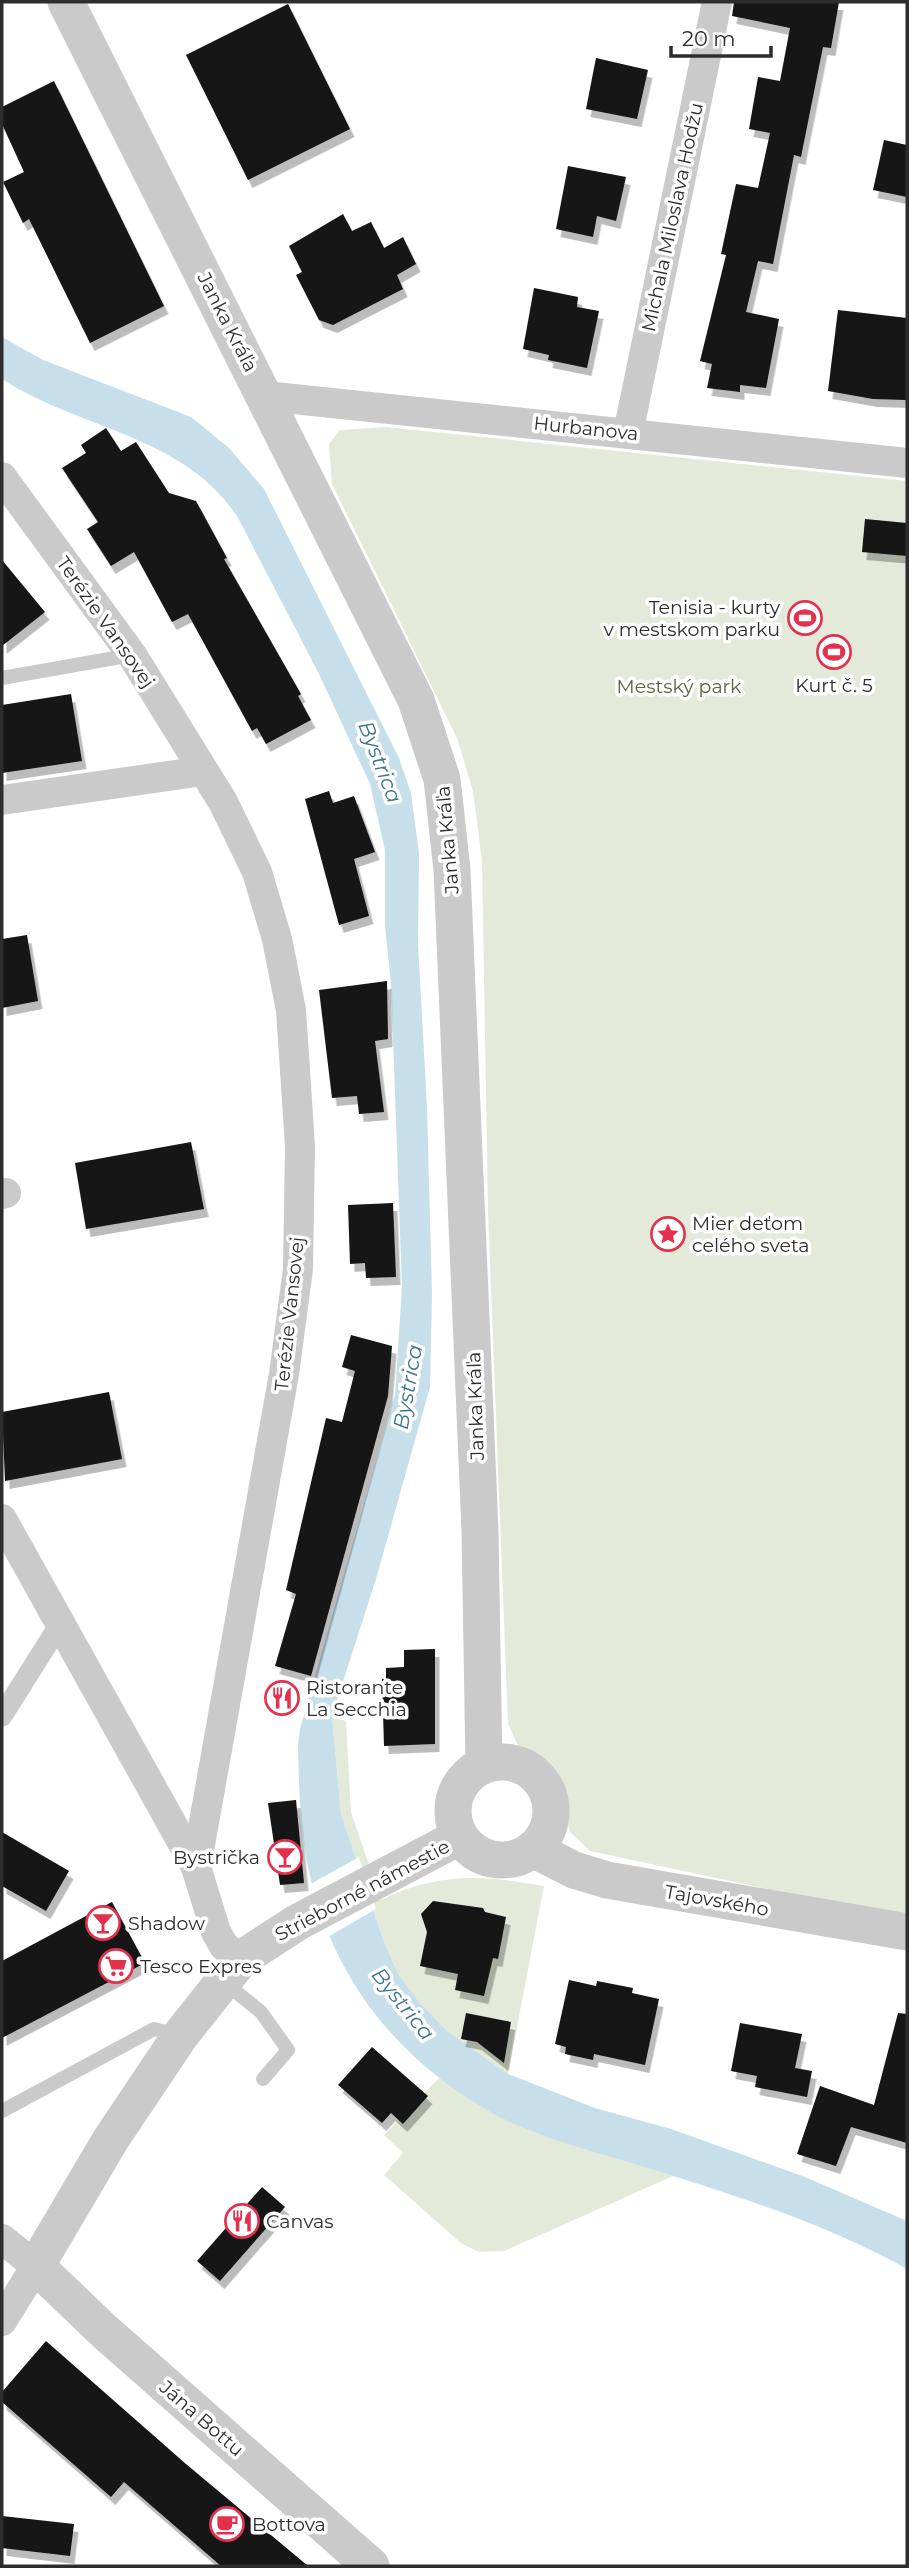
<svg xmlns="http://www.w3.org/2000/svg" width="909" height="2568" viewBox="0 0 909 2568" font-family="Montserrat,sans-serif">
	<style>
		.green { fill: #e4eada }
		.water { fill: #c6dfea }
		.pier { fill: #fff }
		.building { fill: #141414; filter: url(#shadow) }
		.lines { fill: none; stroke-linecap: round; stroke-linejoin: round }
		.service { stroke: #cacaca; stroke-width: 14 }
		.pedestrian { stroke: #cacaca; stroke-width: 21 }
		.minor { stroke: #cacaca; stroke-width: 30 }
		.tertiary { stroke: #cacaca; stroke-width: 37 }
		.labels { text-anchor: middle; stroke-width: 7; stroke-linejoin: round; paint-order: stroke }
		.street-label { font-size: 19px; fill: #2d2d2d; stroke: #fff }
		.poi-label { font-size: 19px; fill: #2d2d2d; stroke: #fff; text-anchor: start }
		.park-label { font-size: 19px; fill: #54683b; stroke: #fff }
		.water-label { font-size: 21px; font-style: italic; fill: #3c758e; stroke: #fff }
	</style>
	<defs>
		<filter id="shadow"><feDropShadow dx="4.5" dy="8" stdDeviation="0" flood-color="#0004"/></filter>
	</defs>
	<rect width="100%" height="100%" fill="#fff"/>
	<!-- green -->
	<g class="green">
		<polygon points="386,427 907,481 907,1915 871,1911 590,1851 570,1832 561,1800 549,1778 519,1748 508,1724 488,1211 482,861 473,791 457,738 332,484 329,444 340,430"/>
		<path d="M332 1716 346 1721 351 1812 381 1900C438 1872 483 1875 544 1886L508 2074 447 2031 420 2003 398 1974 383 1939 341 1814Z"/>
		<path d="M441 2076C509 2130 592 2149 673 2176L504 2251 479 2252 462 2244 384 2175 403 2153 384 2135Z"/>
	</g>
	<!-- water -->
	<path class="water" d="M2 337 43 360 191 417 229 448 264 489 399 758 411 793 419 853 418 943 427 1108 432 1295 430 1387 376 1579 332 1716 341 1814 383 1939 398 1974 420 2003 447 2031 508 2074 595 2108 671 2129 805 2177 907 2221V2269C825 2223 731 2194 641 2166 590 2150 534 2137 487 2110 394 2056 333 1977 309 1872 300 1831 299 1787 298 1745L300 1729 395 1395 402 1287 391 984 385 925V850L370 784 319 674 237 516C183 435 79 429 2 379Z"/>
	<!-- pier -->
	<polygon class="pier" points="359,1857 376,1909 326,1938 309,1885"/>
	<!-- building -->
	<g class="building">
		<polygon points="734,2 839,2 831,48 823,47 801,157 794,155 773,264 758,261 746,312 779,319 766,388 740,385 740,392 707,388 712,364 700,361 726,255 721,254 736,184 758,188 770,133 749,129 758,77 780,81 790,28 732,16"/>
		<polygon points="288,4 350,129 248,180 186,55"/>
		<polygon points="596,58 648,70 637,119 586,109"/>
		<polygon points="54,81 164,306 90,343 29,219 23,223 3,182 24,172 2,124 2,107"/>
		<polygon points="884,140 907,145 907,197 873,190"/>
		<polygon points="568,166 626,177 616,221 597,216 593,237 556,229"/>
		<polygon points="343,214 352,231 371,222 384,248 403,237 416,264 397,275 403,289 333,325 319,320 296,275 302,272 289,246"/>
		<polygon points="534,288 578,297 577,307 599,311 587,368 548,360 549,355 523,349"/>
		<polygon points="838,310 907,318 907,400 873,399 828,391"/>
		<polygon points="106,428 121,451 136,442 169,493 196,501 227,558 224,559 301,694 298,696 311,720 266,744 257,728 252,731 188,614 172,622 134,552 111,566 87,529 98,522 62,468 86,453 81,445"/>
		<polygon points="865,519 907,523 907,556 862,552"/>
		<polygon points="2,560 45,612 2,646"/>
		<polygon points="71,694 82,761 2,773 2,705"/>
		<polygon points="329,791 333,803 354,796 375,852 354,859 369,916 339,925 305,799"/>
		<polygon points="27,935 38,1001 2,1008 2,939"/>
		<polygon points="387,981 388,1039 375,1041 384,1112 359,1114 357,1096 332,1098 319,990"/>
		<polygon points="191,1142 204,1209 86,1229 75,1163"/>
		<polygon points="393,1203 396,1277 366,1278 365,1263 350,1264 348,1205"/>
		<polygon points="351,1335 392,1346 388,1396 311,1676 275,1666 296,1594 286,1590 326,1418 342,1422 355,1371 342,1367"/>
		<polygon points="109,1392 122,1459 5,1481 2,1412"/>
		<polygon points="435,1649 435,1744 384,1746 382,1679 386,1679 386,1668 404,1667 404,1650"/>
		<polygon points="296,1800 304,1883 280,1885 268,1803"/>
		<polygon points="2,1832 69,1871 46,1911 2,1886"/>
		<polygon points="433,1901 483,1908 485,1912 506,1917 498,1959 493,1958 484,1996 455,1990 458,1974 420,1966 427,1932 421,1914"/>
		<polygon points="112,1902 145,1963 2,2038 2,1961"/>
		<polygon points="569,1980 596,1986 597,1981 633,1988 632,1993 659,1999 645,2065 594,2054 593,2060 565,2054 566,2047 555,2044"/>
		<polygon points="466,2013 511,2022 504,2063 477,2042 461,2039"/>
		<polygon points="898,2013 907,2014 907,2143 851,2127 836,2166 797,2154 820,2086 874,2105"/>
		<polygon points="740,2023 802,2034 795,2068 812,2071 807,2097 755,2087 757,2076 731,2071"/>
		<polygon points="372,2047 428,2096 403,2124 391,2113 382,2123 338,2085"/>
		<polygon points="262,2187 285,2207 220,2281 197,2261"/>
		<polygon points="46,2341 186,2464 308,2566 221,2566 124,2482 111,2497 2,2402 2,2392"/>
		<polygon points="2,2516 74,2524 70,2556 2,2548"/>
	</g>
	<g class="lines">
		<!-- service -->
		<g class="service">
			<polyline points="2,678 132,655"/>
			<polyline points="225,1983 261,2012 288,2050 263,2079"/>
			<polyline points="2,2111 154,2029 179,2035"/>
		</g>
		<!-- pedestrian -->
		<polyline class="pedestrian" points="2,1716 60,1624"/>
		<!-- minor -->
		<g class="minor">
			<polyline points="265,396 907,463"/>
			<polyline points="628,433 717,2"/>
			<polyline points="2,477 132,655 223,802 257,872 277,939 291,1010 300,1146 298,1269 284,1374 196,1867"/>
			<polyline points="2,800 203,771"/>
			<polyline points="2,1194 6,1193"/>
			<polyline points="2,1519 196,1867 216,1932 224,1946 241,1959"/>
			<polyline points="2,2239 36,2266 2,2321"/>
		</g>
		<!-- tertiary -->
		<g class="tertiary">
			<polyline points="66,2 416,700 442,779 452,870 480,1531 484,1765"/>
			<circle cx="502" cy="1811" r="49"/>
			<polyline points="533,1849 574,1870 607,1880 907,1932"/>
			<polyline points="371,2566 104,2331 36,2266 111,2139 180,2036 241,1959 298,1922 459,1837"/>
		</g>
	</g>
	<!-- icons -->
	<defs>
		<g id="stadium-ring" transform="scale(1.75)"><circle r="9.5" fill="#fff" stroke="#e3304c" stroke-width="1.5"/><path d="M0-5a6.5 5 0 1 0 0 10a6.5 5 0 1 0 0-10ZM-3.5-1.8h7v3.6h-7Z" fill="#e3304c"/></g>
		<g id="sight-ring" transform="scale(1.75)"><circle r="9.5" fill="#fff" stroke="#e3304c" stroke-width="1.5"/><path d="M0-6L1.8-2.2L6-1.7L2.9 1.2L3.7 5.4L0 3.3L-3.7 5.4L-2.9 1.2L-6-1.7L-1.8-2.2Z" fill="#e3304c"/></g>
		<g id="restaurant-ring" transform="scale(1.75)"><circle r="9.5" fill="#fff" stroke="#e3304c" stroke-width="1.5"/><path d="M-5-6h1v4h1v-4h1v4h1v-4h1v5L-1.5 .5V6h-2V.5L-5-1ZM5-6V6H3V1.5H1.5Q1.5-4 5-6Z" fill="#e3304c"/></g>
		<g id="bar-ring" transform="scale(1.75)"><circle r="9.5" fill="#fff" stroke="#e3304c" stroke-width="1.5"/><path d="M-6-5H6L.8 .8V4.5H3.5V6h-7V4.5H-.8V.8Z" fill="#e3304c"/></g>
		<g id="supermarket-ring" transform="scale(1.75)"><circle r="9.5" fill="#fff" stroke="#e3304c" stroke-width="1.5"/><path d="M-6-5.5h2.5l.6 2H6L4.5 2H-2.5L-4.4-4H-6ZM-1.5 3.2a1.3 1.3 0 1 0 .1 0ZM3 3.2a1.3 1.3 0 1 0 .1 0Z" fill="#e3304c"/></g>
		<g id="cafe-ring" transform="scale(1.75)"><circle r="9.5" fill="#fff" stroke="#e3304c" stroke-width="1.5"/><path d="M-5.5-4.5H6V0H3Q3 3.5 0 3.5H-2.5Q-5.5 3.5-5.5 0ZM3-3.2v2h1.7v-2ZM-6 4.5H4V6H-6Z" fill="#e3304c"/></g>
	</defs>
	<g fill-rule="evenodd">
		<use href="#stadium-ring" x="805" y="618"/>
		<use href="#stadium-ring" x="834" y="652"/>
		<use href="#sight-ring" x="668" y="1234"/>
		<use href="#restaurant-ring" x="282" y="1698"/>
		<use href="#bar-ring" x="285" y="1857"/>
		<use href="#bar-ring" x="103" y="1923"/>
		<use href="#supermarket-ring" x="116" y="1966"/>
		<use href="#restaurant-ring" x="242" y="2221"/>
		<use href="#cafe-ring" x="227" y="2524"/>
	</g>
	<g class="labels">
		<!-- street labels -->
		<g class="street-label">
			<text transform="translate(672 217) rotate(-78)" y="7">Michala Miloslava Hodžu</text>
			<text transform="translate(228 322) rotate(63)" y="7">Janka Kráľa</text>
			<text transform="translate(586 428) rotate(6)" y="7">Hurbanova</text>
			<text transform="translate(106 622) rotate(55)" y="7">Terézie Vansovej</text>
			<text transform="translate(447 840) rotate(-95)" y="7">Janka Kráľa</text>
			<text transform="translate(289 1314) rotate(-84)" y="7">Terézie Vansovej</text>
			<text transform="translate(475 1406) rotate(-92)" y="7">Janka Kráľa</text>
			<text transform="translate(362 1890) rotate(-28)" y="7">Strieborné námestie</text>
			<text transform="translate(717 1900) rotate(10)" y="7">Tajovského</text>
			<text transform="translate(202 2418) rotate(41)" y="7">Jána Bottu</text>
		</g>
		<!-- poi labels -->
		<g class="poi-label">
			<text x="780" y="614" text-anchor="end">Tenisia - kurty<tspan x="780" dy="22">v mestskom parku</tspan></text>
			<text x="834" y="692" text-anchor="middle">Kurt č. 5</text>
			<text x="692" y="1230">Mier deťom<tspan x="692" dy="22">celého sveta</tspan></text>
			<text x="306" y="1694">Ristorante<tspan x="306" dy="22">La Secchia</tspan></text>
			<text x="260" y="1864" text-anchor="end">Bystrička</text>
			<text x="128" y="1930">Shadow</text>
			<text x="140" y="1973">Tesco Expres</text>
			<text x="266" y="2228">Canvas</text>
			<text x="252" y="2531">Bottova</text>
		</g>
		<!-- park labels -->
		<g class="park-label">
			<text x="679" y="693">Mestský park</text>
		</g>
		<!-- water labels -->
		<g class="water-label">
			<text transform="translate(380 762) rotate(69)" y="7">Bystrica</text>
			<text transform="translate(408 1387) rotate(-80)" y="7">Bystrica</text>
			<text transform="translate(403 2004) rotate(51)" y="7">Bystrica</text>
		</g>
	</g>
	<!-- border -->
	<rect width="909" height="2568" fill="none" stroke="#2d2d2d" stroke-width="7"/>
	<!-- scale -->
	<path d="M671 46v10h100v-10" fill="none" stroke="#2d2d2d" stroke-width="3.5"/>
	<text x="682" y="46" font-size="21" fill="#2d2d2d" stroke="#ffffff" stroke-width="5" paint-order="stroke">20 m</text>
</svg>
